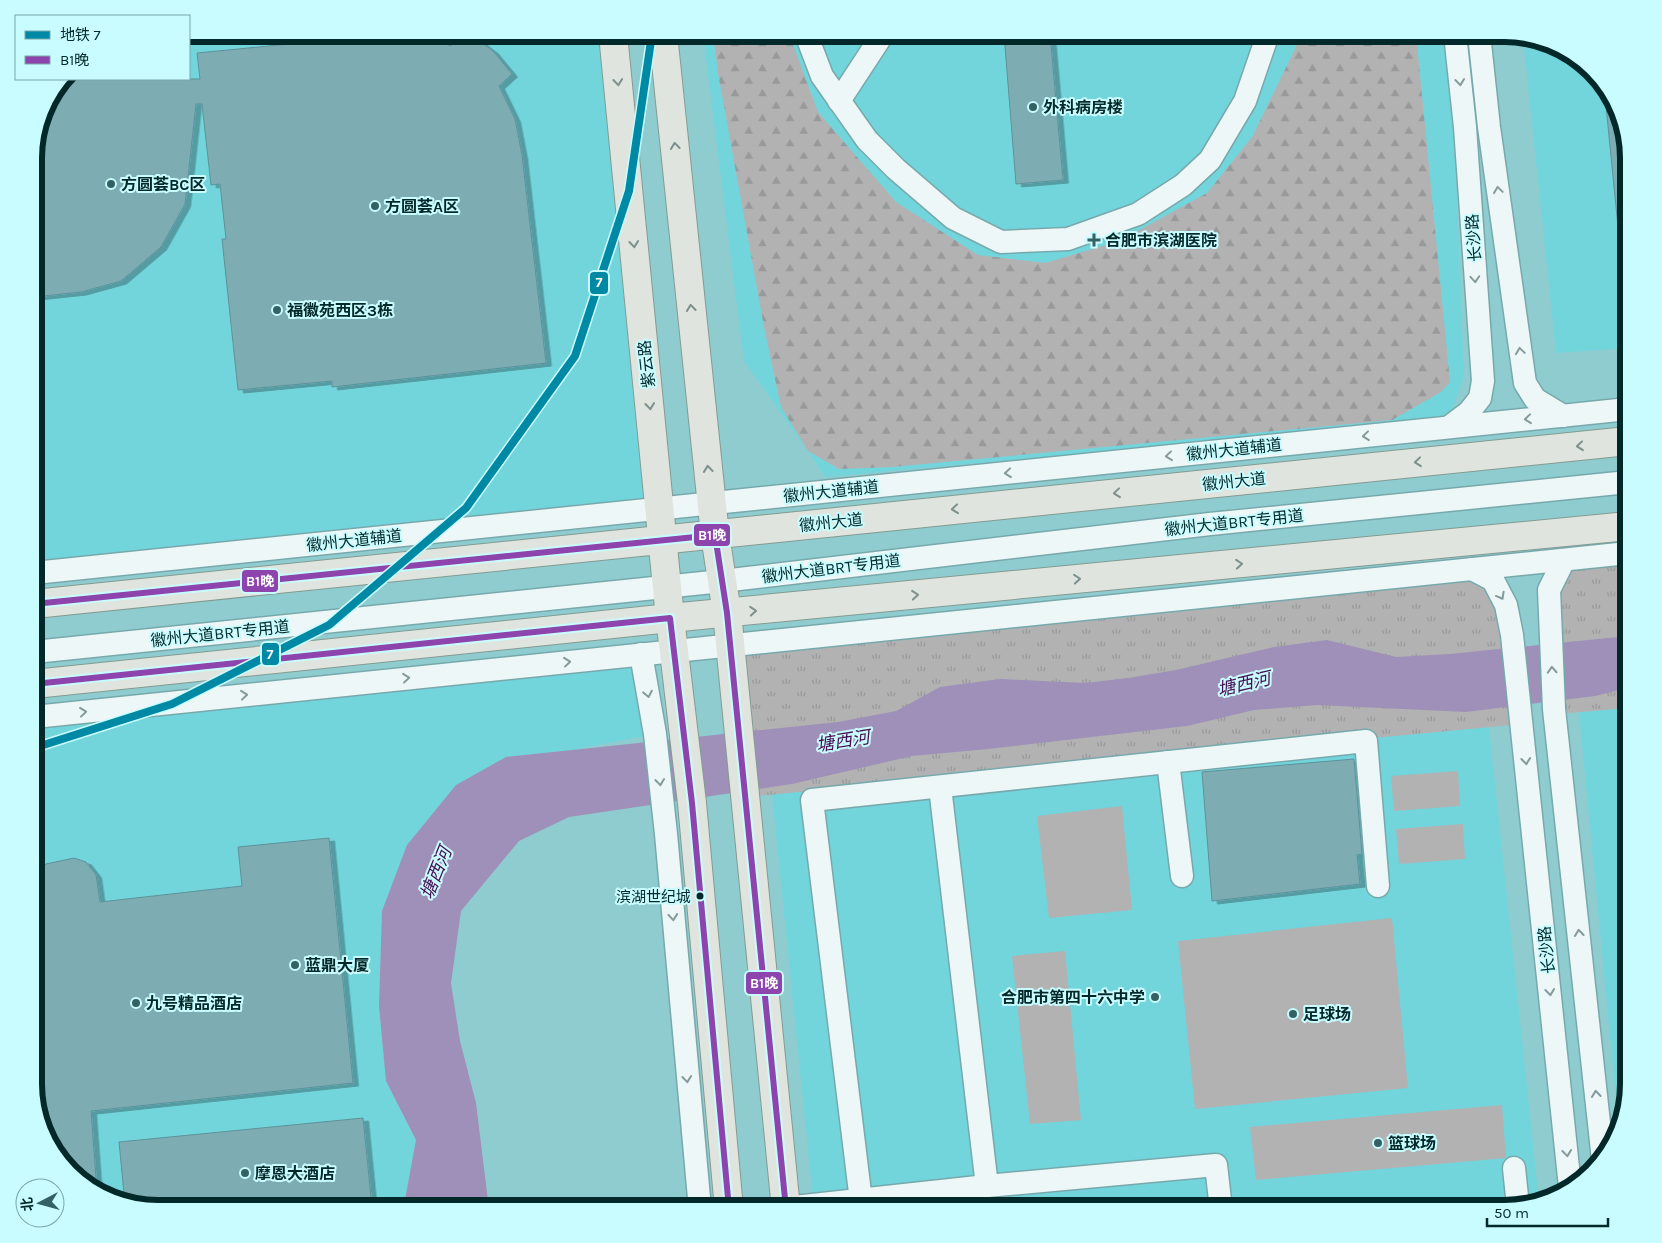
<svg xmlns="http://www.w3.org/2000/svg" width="1662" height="1243" viewBox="0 0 1662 1243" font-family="Karla,'Noto Sans SC',sans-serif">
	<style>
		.built { fill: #72d5dc }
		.grass { fill: url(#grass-tufts) }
		.forest { fill: url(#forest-firs) }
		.garden { fill: #b2b2b3 }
		.water { fill: #9e90b8 }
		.building { fill: #7eacb3; stroke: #5e929a; filter: url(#shadow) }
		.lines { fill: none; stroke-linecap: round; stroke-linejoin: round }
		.minor-casing { stroke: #77a9ac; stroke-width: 25 }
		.major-casing { stroke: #839b92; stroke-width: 30 }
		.minor { stroke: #eef7f8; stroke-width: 22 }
		.major { stroke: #dfe5de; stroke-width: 28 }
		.bus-1-casing { stroke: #c9fcff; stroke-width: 10 }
		.bus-1 { stroke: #8e44ad; stroke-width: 6 }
		.metro-1-casing { stroke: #c9fcff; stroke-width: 11 }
		.metro-1 { stroke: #0089a5; stroke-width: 8 }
		.oneway { stroke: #7c908d }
		.oneway2 { stroke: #849a9b }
		.poi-dot { fill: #336164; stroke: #c9fcff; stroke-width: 2 }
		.bus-dot { fill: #02282a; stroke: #c9fcff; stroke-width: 2 }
		.labels { text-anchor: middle; stroke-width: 4; stroke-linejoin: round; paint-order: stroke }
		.bus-label { font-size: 15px; fill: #02282a; stroke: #c9fcff; text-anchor: end }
		.poi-label { font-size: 16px; font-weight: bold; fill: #02282a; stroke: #c9fcff; text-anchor: start }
		.street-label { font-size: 16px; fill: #02282a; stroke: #c9fcff }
		.water-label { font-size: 18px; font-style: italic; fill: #480c53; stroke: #c9fcff }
		.rim { fill: none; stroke: #02282a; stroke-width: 6 }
		.line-badge { stroke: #c9fcff; stroke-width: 2 }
		.badge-label { font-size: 14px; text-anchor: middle; font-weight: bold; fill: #fff }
	</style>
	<defs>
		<pattern id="grass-tufts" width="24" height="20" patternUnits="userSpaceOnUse" patternTransform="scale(1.25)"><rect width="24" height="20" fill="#b2b2b3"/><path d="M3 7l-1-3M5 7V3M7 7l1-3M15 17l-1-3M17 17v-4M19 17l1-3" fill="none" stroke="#97999a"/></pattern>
		<pattern id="forest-firs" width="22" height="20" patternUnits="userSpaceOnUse" patternTransform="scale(1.25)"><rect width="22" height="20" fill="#b2b2b3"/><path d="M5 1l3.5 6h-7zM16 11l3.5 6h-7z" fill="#97999a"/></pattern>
		<filter id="shadow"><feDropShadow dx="5.5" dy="3" stdDeviation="0" flood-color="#0004"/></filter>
	</defs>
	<rect width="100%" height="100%" fill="#8fccd0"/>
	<!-- built -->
	<g class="built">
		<polygon points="189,34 613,34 660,508 34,573 34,150 47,103 65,79 189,79"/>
		<polygon points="703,34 1445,34 1454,120 1464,376 1451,413 1431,421 826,477 744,361"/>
		<polygon points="1523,37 1544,40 1580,60 1616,103 1628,158 1628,348 1556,353"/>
		<polygon points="641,654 655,734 572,750 506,757 382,911 379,1006 386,1081 416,1140 404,1205 401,1209 158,1209 118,1203 82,1183 47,1140 34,1093 34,717"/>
		<polygon points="1628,708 1628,1085 1622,1125 1619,1130 1579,712"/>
		<polygon points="1489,727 1539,1201 1504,1209 814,1209 772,794"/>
	</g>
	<!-- grass -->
	<g class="grass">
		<polygon points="1628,553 1628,708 1556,714 1550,631 1564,560"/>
		<polygon points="1472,569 1493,580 1522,724 745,797 729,645"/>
	</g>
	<!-- forest -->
	<polygon class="forest" points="713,34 789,34 818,112 896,202 978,255 1045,263 1119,241 1207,193 1252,137 1296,47 1297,34 1416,34 1450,382 1441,392 1392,420 892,467 839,469 808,451 781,407 764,327 718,73"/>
	<!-- garden -->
	<g class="garden">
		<polygon points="1458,771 1460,806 1394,811 1391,776"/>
		<polygon points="1122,806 1132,910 1049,918 1037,816"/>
		<polygon points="1463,824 1465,859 1399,864 1396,829"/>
		<polygon points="1392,918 1408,1088 1195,1109 1178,941"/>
		<polygon points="1065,951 1081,1120 1030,1124 1012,956"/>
		<polygon points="1502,1105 1506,1158 1256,1180 1250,1127"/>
	</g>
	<!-- water -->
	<polygon class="water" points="1628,636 1628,688 1595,696 1466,712 1317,705 1254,710 1187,726 988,749 912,756 792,784 569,817 519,841 461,911 451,983 460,1041 476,1103 489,1209 401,1209 404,1205 416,1140 386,1081 379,1006 382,911 407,845 456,785 506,757 838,722 896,711 940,687 1000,679 1085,683 1128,678 1176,670 1274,647 1327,640 1396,657 1450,654"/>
	<!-- building -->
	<g class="building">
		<polygon points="392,34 429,36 451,46 455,34 471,34 493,51 512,74 499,86 515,119 522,155 546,363 332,387 332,381 238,390 222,239 226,239 220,184 211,185 202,104 196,104 185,204 161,247 121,281 81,292 34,297 34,150 47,103 65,79 200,79 197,53"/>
		<polygon points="1004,34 1050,34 1063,180 1016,184"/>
		<polygon points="1609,95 1616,103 1628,158 1628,236 1619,237 1605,96"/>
		<polygon points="1354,759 1362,854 1357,855 1360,884 1212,901 1202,772"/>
		<polygon points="329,838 353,1083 91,1111 97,1191 82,1183 47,1140 34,1093 34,875 36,871 46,864 74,858 86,862 96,875 100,902 242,886 238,847"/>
		<polygon points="363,1118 372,1207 345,1209 158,1209 125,1204 119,1142"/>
	</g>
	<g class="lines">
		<!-- minor casing -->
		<g class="minor-casing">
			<g id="minor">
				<polyline points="806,34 822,76 867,140 896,169 953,218 1001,242 1068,239 1138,214 1183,185 1210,160 1245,101 1268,34"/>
				<polyline points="1479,34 1489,127 1525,383 1535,399 1563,416"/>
				<polyline points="839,101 879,40 881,34"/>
				<polyline points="1449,427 1469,412 1480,398 1483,381 1465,127 1455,34"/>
				<polyline points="1564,560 1549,590 1554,709 1603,1160"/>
				<polyline points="1472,569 1493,580 1506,605 1512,635 1570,1187"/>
				<polyline points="34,573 1628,409"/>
				<polyline points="34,652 722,581 1210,524 1628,482"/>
				<polyline points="641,654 655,734 666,834 700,1209"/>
				<polyline points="34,717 1628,553"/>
				<polyline points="1168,762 1182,876"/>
				<polyline points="940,787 987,1186"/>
				<polyline points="1514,1168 1518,1206"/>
				<polyline points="785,1208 987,1186 1216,1165 1221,1209"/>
				<polyline points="862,1209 812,800 1366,741 1378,886"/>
			</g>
		</g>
		<!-- major casing -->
		<g class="major-casing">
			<g id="major">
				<polyline points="613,34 670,618 692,803 729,1209"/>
				<polyline points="663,34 715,535 727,613 786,1209"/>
				<polyline points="34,604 1628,441"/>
				<polyline points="34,684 670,618 1628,526"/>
			</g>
		</g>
		<!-- minor -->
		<use href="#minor" class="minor"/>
		<!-- major -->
		<use href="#major" class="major"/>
		<!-- bus-1 casing -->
		<g class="bus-1-casing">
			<g id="bus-1">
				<polyline points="34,604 715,535 727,613 786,1209"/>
				<polyline points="34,684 670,618 692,803 729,1209"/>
			</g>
		</g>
		<!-- bus-1 -->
		<use href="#bus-1" class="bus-1"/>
		<!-- metro-1 casing -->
		<g class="metro-1-casing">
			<polyline id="metro-1" points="34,748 172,704 329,625 466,508 575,356 629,191 652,34"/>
		</g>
		<!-- metro-1 -->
		<use href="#metro-1" class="metro-1"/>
	</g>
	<!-- one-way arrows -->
	<defs><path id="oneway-chevron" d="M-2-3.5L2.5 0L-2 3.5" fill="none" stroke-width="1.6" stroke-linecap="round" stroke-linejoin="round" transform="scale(1.25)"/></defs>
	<g class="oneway">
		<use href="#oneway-chevron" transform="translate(618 82) rotate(84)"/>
		<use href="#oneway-chevron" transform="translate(675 146) rotate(-96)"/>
		<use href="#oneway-chevron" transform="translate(634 244) rotate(84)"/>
		<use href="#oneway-chevron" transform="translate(691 308) rotate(-96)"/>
		<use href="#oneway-chevron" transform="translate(650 406) rotate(84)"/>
		<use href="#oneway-chevron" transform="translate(1580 446) rotate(174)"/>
		<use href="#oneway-chevron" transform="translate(1418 462) rotate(174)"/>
		<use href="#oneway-chevron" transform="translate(708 469) rotate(-96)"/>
		<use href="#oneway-chevron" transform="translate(1117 493) rotate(174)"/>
		<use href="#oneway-chevron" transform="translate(955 509) rotate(174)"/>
		<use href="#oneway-chevron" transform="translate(1239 564) rotate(-5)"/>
		<use href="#oneway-chevron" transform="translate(1077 579) rotate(-5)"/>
		<use href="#oneway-chevron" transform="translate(915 595) rotate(-5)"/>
		<use href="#oneway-chevron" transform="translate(753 611) rotate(-5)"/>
	</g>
	<g class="oneway2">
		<use href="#oneway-chevron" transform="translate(1460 82) rotate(84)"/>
		<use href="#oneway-chevron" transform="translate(1498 190) rotate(-98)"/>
		<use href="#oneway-chevron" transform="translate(1475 279) rotate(86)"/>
		<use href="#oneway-chevron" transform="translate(1520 351) rotate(-98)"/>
		<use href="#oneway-chevron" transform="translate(1528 419) rotate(174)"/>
		<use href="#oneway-chevron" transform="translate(1366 436) rotate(174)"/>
		<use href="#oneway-chevron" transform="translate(1169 456) rotate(174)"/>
		<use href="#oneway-chevron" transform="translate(1008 473) rotate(174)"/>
		<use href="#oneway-chevron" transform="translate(1501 596) rotate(61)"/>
		<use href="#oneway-chevron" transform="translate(567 662) rotate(-6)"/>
		<use href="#oneway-chevron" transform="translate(1552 670) rotate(-93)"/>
		<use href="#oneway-chevron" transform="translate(406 678) rotate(-6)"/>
		<use href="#oneway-chevron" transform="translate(648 694) rotate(79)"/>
		<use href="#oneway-chevron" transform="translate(244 695) rotate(-6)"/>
		<use href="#oneway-chevron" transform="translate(83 712) rotate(-6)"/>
		<use href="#oneway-chevron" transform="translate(1526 761) rotate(84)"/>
		<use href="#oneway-chevron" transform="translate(660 782) rotate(84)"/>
		<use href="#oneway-chevron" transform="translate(673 917) rotate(85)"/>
		<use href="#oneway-chevron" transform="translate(1579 933) rotate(-96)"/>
		<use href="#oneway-chevron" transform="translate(1550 992) rotate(84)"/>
		<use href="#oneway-chevron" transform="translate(687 1079) rotate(84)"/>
		<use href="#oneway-chevron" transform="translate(1596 1094) rotate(-96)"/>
		<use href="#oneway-chevron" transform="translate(1567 1153) rotate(84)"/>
	</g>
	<!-- markers -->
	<g class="poi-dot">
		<circle cx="1033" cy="107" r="5"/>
		<circle cx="111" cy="184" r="5"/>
		<circle cx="375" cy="206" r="5"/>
		<path d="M1091.5 232.5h5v5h5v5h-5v5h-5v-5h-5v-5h5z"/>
		<circle cx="277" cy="310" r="5"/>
		<circle cx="295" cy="965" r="5"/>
		<circle cx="1155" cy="997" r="5"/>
		<circle cx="136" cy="1003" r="5"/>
		<circle cx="1293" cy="1014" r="5"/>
		<circle cx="1378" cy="1143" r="5"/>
		<circle cx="245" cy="1173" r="5"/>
	</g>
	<circle class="bus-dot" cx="700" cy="896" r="4.5"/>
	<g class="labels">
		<!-- bus labels -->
		<g class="bus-label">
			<text x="691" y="902">滨湖世纪城</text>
		</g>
		<!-- poi labels -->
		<g class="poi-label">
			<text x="1043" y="113">外科病房楼</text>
			<text x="121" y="190">方圆荟BC区</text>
			<text x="385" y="212">方圆荟A区</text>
			<text x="1105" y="246">合肥市滨湖医院</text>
			<text x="287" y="316">福徽苑西区3栋</text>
			<text x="305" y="971">蓝鼎大厦</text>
			<text x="1145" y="1003" text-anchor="end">合肥市第四十六中学</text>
			<text x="146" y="1009">九号精品酒店</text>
			<text x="1303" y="1020">足球场</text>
			<text x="1388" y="1149">篮球场</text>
			<text x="255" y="1179">摩恩大酒店</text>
		</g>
		<!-- street labels -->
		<g class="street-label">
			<text transform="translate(1473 238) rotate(-94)" y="6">长沙路</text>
			<text transform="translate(646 364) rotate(-96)" y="6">紫云路</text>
			<text transform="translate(1234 449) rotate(-6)" y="6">徽州大道辅道</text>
			<text transform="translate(1234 481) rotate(-6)" y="6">徽州大道</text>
			<text transform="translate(831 491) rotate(-6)" y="6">徽州大道辅道</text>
			<text transform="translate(831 522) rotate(-6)" y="6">徽州大道</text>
			<text transform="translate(1234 522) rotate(-6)" y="6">徽州大道BRT专用道</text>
			<text transform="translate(354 540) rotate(-6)" y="6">徽州大道辅道</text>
			<text transform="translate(831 568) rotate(-7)" y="6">徽州大道BRT专用道</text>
			<text transform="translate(220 633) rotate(-6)" y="6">徽州大道BRT专用道</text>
			<text transform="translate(1546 950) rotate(-96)" y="6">长沙路</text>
		</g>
		<!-- water labels -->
		<g class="water-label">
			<text transform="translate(1244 684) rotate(-13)" y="6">塘西河</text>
			<text transform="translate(843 741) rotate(-9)" y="6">塘西河</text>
			<text transform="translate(436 873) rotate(-68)" y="6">塘西河</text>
		</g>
	</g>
	<!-- crop -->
	<path d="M0 0H1662V1243H0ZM158 42H1504A116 116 0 0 1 1620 158V1084A116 116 0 0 1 1504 1200H158A116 116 0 0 1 42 1084V158A116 116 0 0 1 158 42Z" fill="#c9fcff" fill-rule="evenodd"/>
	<path class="rim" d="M158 42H1504A116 116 0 0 1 1620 158V1084A116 116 0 0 1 1504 1200H158A116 116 0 0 1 42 1084V158A116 116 0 0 1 158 42Z"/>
	<g class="line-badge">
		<rect x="589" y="271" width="20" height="24" rx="5" fill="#0089a5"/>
		<rect x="693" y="523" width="38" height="24" rx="5" fill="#8e44ad"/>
		<rect x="241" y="569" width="38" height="24" rx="5" fill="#8e44ad"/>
		<rect x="261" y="642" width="19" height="24" rx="5" fill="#0089a5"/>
		<rect x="745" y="971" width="38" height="24" rx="5" fill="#8e44ad"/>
	</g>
	<g class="badge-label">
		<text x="599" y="287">7</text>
		<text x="712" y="540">B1晚</text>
		<text x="260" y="586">B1晚</text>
		<text x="270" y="659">7</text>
		<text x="764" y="988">B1晚</text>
	</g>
	<!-- legend -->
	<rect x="15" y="15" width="175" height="65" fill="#c9fcff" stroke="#79a7aa"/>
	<rect x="25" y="31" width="25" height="8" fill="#0089a5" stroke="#79a7aa"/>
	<text x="60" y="40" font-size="15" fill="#02282a">地铁 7</text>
	<rect x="25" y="56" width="25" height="8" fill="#8e44ad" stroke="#79a7aa"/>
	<text x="60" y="65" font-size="15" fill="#02282a">B1晚</text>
	<!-- north arrow -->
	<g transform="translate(40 1203) rotate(264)"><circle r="24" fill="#c9fcff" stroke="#79a7aa"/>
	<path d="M0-4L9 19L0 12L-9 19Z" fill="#336164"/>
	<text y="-8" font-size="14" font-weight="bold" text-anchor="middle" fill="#02282a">北</text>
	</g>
	<!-- scale -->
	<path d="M1487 1218v8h121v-8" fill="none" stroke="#02282a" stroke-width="2.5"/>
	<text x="1494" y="1218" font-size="15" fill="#02282a" stroke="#c9fcff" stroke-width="4" paint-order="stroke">50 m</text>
</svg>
